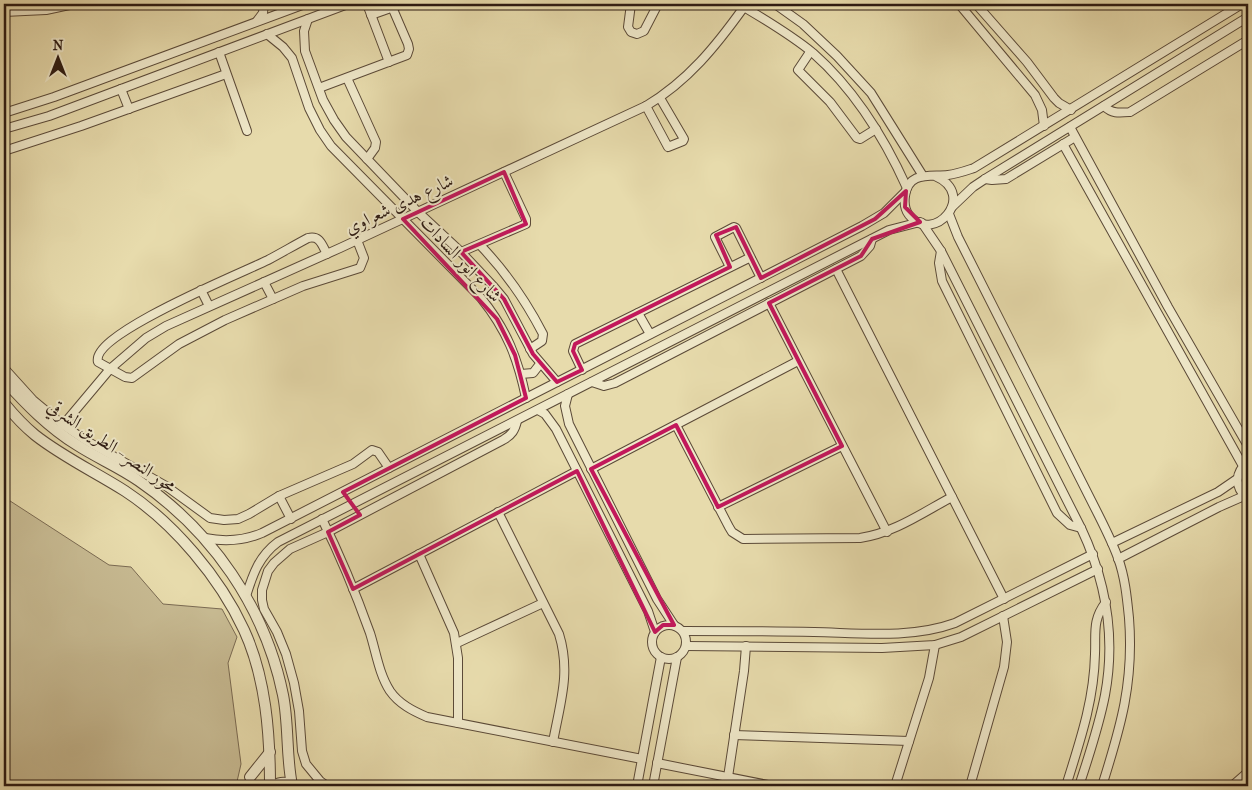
<svg xmlns="http://www.w3.org/2000/svg" width="1252" height="790" viewBox="0 0 1252 790" font-family="'IM FELL French Canon',Amiri,serif">
	<style>
		.green { fill: #c7ba92; stroke: #7a6a52 }
		.lines { fill: none; stroke-linecap: round; stroke-linejoin: round }
		.minor-casing { stroke: #5b4a38; stroke-width: 10 }
		.tertiary-casing { stroke: #5b4a38; stroke-width: 12 }
		.minor { stroke: #efe8c9; stroke-width: 8 }
		.tertiary { stroke: #efe8c9; stroke-width: 10 }
		.marked { fill: none; stroke: #c2185b; stroke-width: 4; stroke-linejoin: round }
		.labels { text-anchor: middle; stroke-width: 4; stroke-linejoin: round; paint-order: stroke }
		.street-label { font-size: 18px; fill: #2c1a12; stroke: #efe8c9 }
	</style>
	<rect width="100%" height="100%" fill="#e7dbac"/>
	<filter id="stains"><feTurbulence type="fractalNoise" baseFrequency=".004" numOctaves="4"/><feColorMatrix values="0 0 0 0 .2 0 0 0 0 .09 0 0 0 0 .02 0 0 0 .5 -.17"/></filter>
	<radialGradient id="worn" r=".72"><stop offset=".6" stop-color="#630" stop-opacity="0"/><stop offset="1" stop-color="#630" stop-opacity=".3"/></radialGradient>
	<!-- green -->
	<polygon class="green" points="4,497 109,565 131,567 163,604 222,609 237,637 228,663 241,764 236,786 4,786"/>
	<g class="lines">
		<!-- minor casing -->
		<g class="minor-casing">
			<g id="minor">
				<polyline points="367,4 389,62"/>
				<polyline points="631,4 628,27 631,32 637,34 644,31 658,4"/>
				<path d="M739 4C764 19 790 34 813 53 855 90 884 137 907 188"/>
				<polyline points="775,4 803,24 837,56 871,93 923,176"/>
				<polyline points="959,4 1035,95 1042,110 1044,126"/>
				<polyline points="976,4 1027,62 1054,98 1059,103 1071,110"/>
				<polyline points="4,12 46,10 74,4"/>
				<polyline points="371,15 402,4"/>
				<polyline points="308,19 304,31 305,51 323,100 334,120 346,137 418,212 461,252 494,287 504,299 533,354 557,382"/>
				<polyline points="257,21 263,13 264,4"/>
				<path d="M267 34 283 47 292 58 309 108 320 130 331 146 481 298C507 330 518 359 526 398"/>
				<polyline points="219,52 247,131"/>
				<polyline points="810,52 798,70 830,102 857,138 860,139 876,129"/>
				<polyline points="347,78 376,142 375,148 367,159"/>
				<polyline points="319,88 407,55 409,49 408,44 392,7"/>
				<polyline points="121,89 129,109"/>
				<polyline points="646,106 668,147 683,141 684,139 660,98"/>
				<path d="M1104 106C1112 114 1119 113 1130 112L1248 40"/>
				<polyline points="4,113 54,97 305,4"/>
				<polyline points="1070,127 1168,307 1248,446"/>
				<polyline points="4,129 49,116 348,4"/>
				<polyline points="1063,144 1243,466"/>
				<polyline points="4,151 81,126 226,74"/>
				<path d="M935 176C979 195 933 246 909 215 905 210 904 203 905 196 908 171 930 177 948 175 957 174 965 171 974 168L1242 4"/>
				<polyline points="985,179 992,180 1006,179 1075,137"/>
				<polyline points="952,207 973,187 985,179 1248,17"/>
				<path d="M949 214 958 237 1099 516C1106 530 1113 544 1118 558 1125 577 1127 598 1129 618 1134 682 1121 726 1102 786"/>
				<path d="M922 223 941 251 1081 528C1106 581 1116 636 1105 695 1099 726 1089 756 1079 786"/>
				<path d="M480 245C506 272 526 301 543 334L542 341 530 349"/>
				<polyline points="941,251 939,263 942,281 1057,513 1070,525 1081,528"/>
				<polyline points="461,252 526,224 526,219 504,172"/>
				<path d="M327 254C322 245 320 235 308 238 295 245 281 253 268 260 244 272 90 334 98 362L125 377 132 378 179 344 225 320 303 286 360 268 364 258 357 240"/>
				<polyline points="730,267 715,237 734,227 736,228 751,258"/>
				<polyline points="836,269 1004,599"/>
				<polyline points="264,282 273,299"/>
				<polyline points="201,290 209,306"/>
				<polyline points="769,303 887,532"/>
				<polyline points="638,313 650,334"/>
				<polyline points="4,368 33,400 63,425 85,440 166,486 210,518 224,520 238,519 249,514 279,496 353,464 372,450 378,452 389,468"/>
				<polyline points="582,370 573,351 575,344 749,258 752,260 761,278"/>
				<polyline points="521,374 533,373 540,364"/>
				<polyline points="592,382 604,386 615,383 861,256 870,246 872,239"/>
				<polyline points="568,394 565,406 569,424 657,599 674,625"/>
				<polyline points="538,410 545,414 556,429 648,611 655,632"/>
				<path d="M63 425 110 369 146 338 166 326 340 248 646 106C688 81 716 46 744 7"/>
				<path d="M676 425 729 527 732 532 743 539 860 538C894 533 922 513 952 497"/>
				<polyline points="591,469 798,361"/>
				<polyline points="279,496 291,519"/>
				<path d="M1247 498C1234 487 1235 472 1248 462"/>
				<polyline points="718,507 842,446"/>
				<path d="M498 512 559 634C571 673 560 703 553 742"/>
				<path d="M322 519C340 555 356 594 370 633 376 652 379 674 390 691 399 704 413 711 427 717L642 759"/>
				<path d="M205 538C225 542 243 541 262 533L862 226 884 213 906 191"/>
				<polyline points="1112,543 1218,492 1237,479"/>
				<polyline points="419,554 454,633 458,658 458,723"/>
				<polyline points="1118,559 1219,507 1244,496"/>
				<polyline points="353,589 577,471"/>
				<path d="M246 596C253 574 259 556 278 542L889 230 920 222"/>
				<circle cx="669" cy="642" r="17"/>
				<path d="M683 631C727 631 770 631 814 632 860 633 911 639 955 623L1093 554"/>
				<polyline points="457,643 543,603"/>
				<polyline points="686,646 882,648 935,645 961,637 1098,569"/>
				<polyline points="734,735 909,741"/>
				<polyline points="657,763 773,786"/>
				<polyline points="728,777 744,671 746,646"/>
				<path d="M327 786 320 781 306 764 302 751 299 711 294 683 286 654 277 632 264 609 262 600V590L268 571 274 563 290 549 328 532 503 440C512 435 515 430 517 421"/>
				<polyline points="637,786 661,657"/>
				<polyline points="653,786 677,657"/>
				<polyline points="895,786 929,678 935,645"/>
				<polyline points="970,786 1004,667 1007,642 1003,616"/>
				<path d="M1066 786C1080 741 1094 701 1095 654 1096 633 1092 620 1106 602"/>
				<polyline points="1232,786 1248,772"/>
			</g>
		</g>
		<!-- tertiary casing -->
		<g class="tertiary-casing">
			<g id="tertiary">
				<path d="M4 380C26 404 48 427 77 445 97 458 119 467 139 481 212 531 265 607 283 695 289 725 286 756 292 785"/>
				<path d="M4 403C13 414 24 426 35 435 63 457 95 472 125 491 174 523 220 578 244 630 266 678 270 734 270 786"/>
				<polyline points="250,777 270,752"/>
				<path d="M273 786C280 782 287 782 293 786"/>
			</g>
		</g>
		<!-- minor -->
		<use href="#minor" class="minor"/>
		<!-- tertiary -->
		<use href="#tertiary" class="tertiary"/>
	</g>
	<!-- marked area -->
	<path class="marked" d="M504 172 526 224 461 252 504 299 533 354 557 382 582 370 573 351 575 344 730 267 716 235 736 227 761 278 875 219 906 191 905 207 920 222 872 239 861 256 769 303 842 446 718 507 676 425 591 469 674 625H663L655 632 577 471 353 589 328 532 360 515 343 492 526 398 515 355 497 319 403 219Z"/>
	<g class="labels">
		<!-- street labels -->
		<g class="street-label">
			<text transform="translate(399 204) rotate(-25)" y="6">شارع هدى شعراوي</text>
			<text transform="translate(461 259) rotate(47)" y="6">شارع انور السادات</text>
			<text transform="translate(112 446) rotate(34)" y="6">محور النصر - الطريق الشرقي</text>
		</g>
	</g>
	<!-- margin -->
	<rect width="1252" height="790" fill="none" stroke="#e7dbac" stroke-width="20"/>
	<rect x="5" y="5" width="1242" height="780" fill="none" stroke="#2c1a12" stroke-width="2.5"/>
	<rect x="10" y="10" width="1232" height="770" fill="none" stroke="#2c1a12"/>
	<!-- north arrow -->
	<g transform="translate(58 58)" stroke="#efe8c9" stroke-width="4" paint-order="stroke">
	<path d="M0-4L9 19L0 12L-9 19Z" fill="#2c1a12"/>
	<text y="-8" font-size="14" font-weight="bold" text-anchor="middle" fill="#2c1a12">N</text>
	</g>
	<rect width="100%" height="100%" filter="url(#stains)"/>
	<rect width="100%" height="100%" fill="url(#worn)"/>
</svg>
